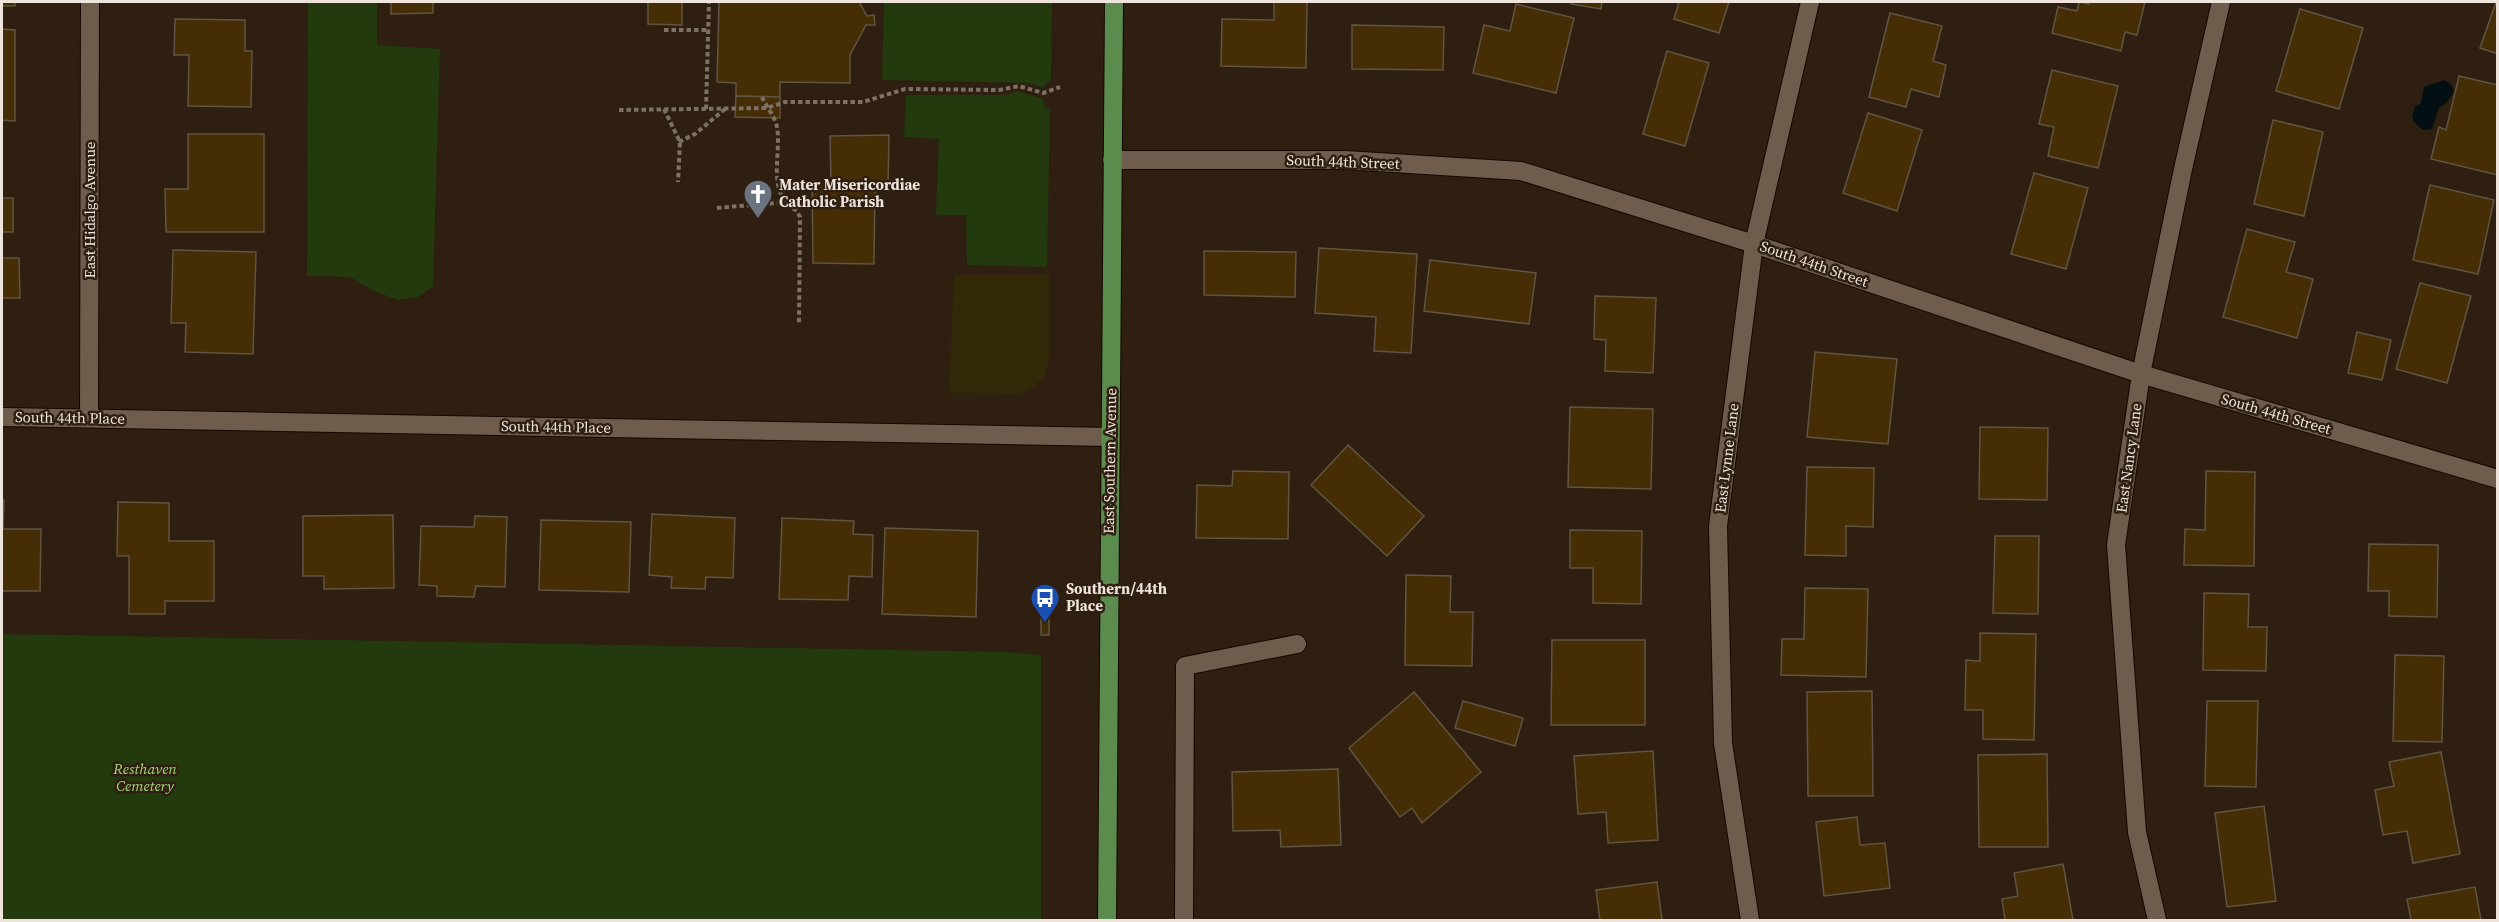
<svg xmlns="http://www.w3.org/2000/svg" width="2499" height="922" viewBox="0 0 2499 922" font-family="'Source Serif 4',serif">
	<style>
		.green { fill: #233a0e }
		.sand { fill: #312908 }
		.water { fill: #030f12 }
		.building { fill: #452e06; stroke: #615442; stroke-width: 1.5 }
		.lines { fill: none; stroke-linecap: round; stroke-linejoin: round }
		.minor-casing { stroke: #150800; stroke-width: 20 }
		.major-casing { stroke: #150800; stroke-width: 20 }
		.path { stroke: #7d7165; stroke-width: 4; stroke-dasharray: 4.5 3; stroke-linecap: butt }
		.minor { stroke: #6e5d4d; stroke-width: 18 }
		.major { stroke: #5b8b4d; stroke-width: 18 }
		.labels { text-anchor: middle; stroke-width: 5; stroke-linejoin: round; paint-order: stroke }
		.street-label { font-size: 15px; fill: #eee4db; stroke: #2e1f11 }
		.poi-label { font-size: 15px; font-weight: bold; fill: #eee4db; stroke: #2e1f11; text-anchor: start }
		.park-label { font-size: 15px; font-style: italic; fill: #a2d77a; stroke: #2e1f11 }
	</style>
	<rect width="100%" height="100%" fill="#2e1f11"/>
	<!-- green -->
	<g class="green">
		<polygon points="308,2 377,2 377,45 440,49 433,286 418,297 398,300 374,291 350,277 307,276"/>
		<polygon points="884,2 1052,2 1051,79 1043,88 1029,83 882,80"/>
		<polygon points="1017,91 1043,99 1044,106 1050,110 1047,267 967,265 966,215 936,215 939,139 904,137 906,95 1006,95"/>
		<polygon points="2,634 1007,652 1041,655 1041,920 2,920"/>
	</g>
	<!-- sand -->
	<polygon class="sand" points="954,275 1049,275 1049,359 1045,375 1034,386 1020,394 949,393"/>
	<!-- water -->
	<polygon class="water" points="2444,80 2451,84 2454,91 2447,102 2439,108 2432,129 2423,130 2414,122 2412,117 2415,106 2421,103 2424,87"/>
	<!-- building -->
	<g class="building">
		<rect x="2" y="2" width="13" height="4"/>
		<polygon points="391,2 433,2 433,13 391,14"/>
		<polygon points="648,2 682,2 682,25 648,24"/>
		<polygon points="719,2 859,2 867,16 874,15 875,25 866,25 850,55 850,83 780,82 780,97 736,96 736,83 717,82"/>
		<polygon points="1274,2 1307,2 1306,68 1221,66 1222,19 1274,20"/>
		<polygon points="1572,2 1602,2 1601,9 1571,4"/>
		<polygon points="1679,2 1729,2 1719,33 1674,19"/>
		<polygon points="2079,2 2089,4 2089,2 2145,2 2137,35 2125,32 2121,51 2052,33 2058,7 2077,11"/>
		<polygon points="2496,2 2498,2 2498,54 2480,48"/>
		<polygon points="1516,4 1574,18 1556,93 1473,73 1484,25 1510,31"/>
		<polygon points="2300,9 2363,28 2339,109 2276,91"/>
		<polygon points="1890,13 1942,26 1933,61 1946,65 1939,97 1911,89 1906,107 1869,97"/>
		<polygon points="175,19 245,20 245,51 252,51 251,107 188,106 189,55 174,55"/>
		<polygon points="1352,25 1444,27 1443,70 1352,69"/>
		<polygon points="2,29 15,30 15,121 2,120"/>
		<polygon points="1667,51 1709,63 1685,146 1643,134"/>
		<polygon points="2052,70 2118,86 2098,168 2048,156 2054,127 2039,124"/>
		<polygon points="2459,76 2498,85 2498,175 2431,159 2439,127 2446,130"/>
		<polygon points="736,96 780,97 780,118 735,117"/>
		<polygon points="1868,113 1922,130 1897,211 1843,193"/>
		<polygon points="2273,120 2323,132 2304,216 2254,204"/>
		<polygon points="188,134 264,134 264,232 166,232 165,189 188,189"/>
		<polygon points="889,135 888,188 875,188 874,264 813,263 812,181 831,181 830,136"/>
		<polygon points="2034,173 2088,188 2066,269 2011,254"/>
		<polygon points="2430,185 2494,200 2478,274 2413,260"/>
		<rect x="2" y="198" width="11" height="34"/>
		<polygon points="2247,229 2295,242 2286,272 2313,279 2297,338 2223,317"/>
		<polygon points="1319,248 1417,254 1411,353 1374,351 1376,317 1315,313"/>
		<polygon points="173,250 256,252 253,354 185,352 186,323 171,323"/>
		<polygon points="1204,251 1296,252 1295,297 1204,295"/>
		<polygon points="2,258 19,258 20,298 2,298"/>
		<polygon points="1430,260 1536,273 1529,324 1424,311"/>
		<polygon points="2420,283 2471,296 2447,383 2396,369"/>
		<polygon points="1595,296 1656,298 1653,373 1605,371 1606,340 1594,339"/>
		<polygon points="2357,332 2391,340 2382,380 2348,373"/>
		<polygon points="1815,352 1897,359 1888,444 1807,437"/>
		<polygon points="1570,407 1653,409 1651,489 1568,487"/>
		<polygon points="1980,427 2048,428 2047,500 1979,499"/>
		<polygon points="1348,445 1424,516 1387,556 1311,485"/>
		<polygon points="1807,467 1874,468 1873,527 1846,526 1846,556 1805,555"/>
		<polygon points="1233,471 1289,472 1288,539 1196,538 1197,485 1232,486"/>
		<polygon points="2206,471 2255,472 2254,566 2184,565 2185,529 2205,530"/>
		<polygon points="2,500 4,500 3,529 41,529 40,591 2,591"/>
		<polygon points="118,502 169,503 169,541 214,541 214,601 165,601 165,614 129,614 129,556 117,556"/>
		<polygon points="652,514 735,518 733,578 706,577 705,589 671,588 672,577 649,575"/>
		<polygon points="393,515 394,588 324,589 324,576 303,576 303,516"/>
		<polygon points="475,516 507,517 505,587 476,586 474,597 437,596 437,586 419,585 421,526 474,527"/>
		<polygon points="782,518 854,521 853,534 873,535 872,577 849,576 848,600 779,599"/>
		<polygon points="541,520 631,522 629,592 539,590"/>
		<polygon points="885,528 978,531 976,617 882,614"/>
		<polygon points="1570,530 1642,531 1641,604 1593,603 1593,568 1570,568"/>
		<polygon points="1995,536 2039,536 2038,614 1993,613"/>
		<polygon points="2369,544 2438,545 2437,617 2389,616 2389,591 2368,591"/>
		<polygon points="1406,575 1451,576 1450,612 1473,612 1472,666 1405,665"/>
		<polygon points="1805,588 1868,589 1866,677 1781,675 1782,639 1804,639"/>
		<polygon points="2204,593 2249,594 2248,627 2267,627 2266,671 2203,670"/>
		<rect x="1041" y="615" width="8" height="20"/>
		<polygon points="1980,633 2036,634 2034,740 1983,739 1983,710 1965,710 1966,660 1980,661"/>
		<polygon points="1552,640 1645,640 1645,725 1551,725"/>
		<polygon points="2395,655 2444,656 2442,742 2393,741"/>
		<polygon points="1872,691 1873,796 1808,796 1807,692"/>
		<polygon points="1414,692 1481,772 1422,823 1412,808 1400,817 1349,748"/>
		<polygon points="1463,701 1523,718 1515,746 1455,728"/>
		<polygon points="2207,701 2258,701 2256,787 2205,786"/>
		<polygon points="1653,751 1658,840 1608,843 1606,812 1578,814 1574,756"/>
		<polygon points="2441,752 2460,854 2413,863 2407,831 2383,835 2375,790 2394,786 2389,762"/>
		<polygon points="2047,754 2048,847 1979,847 1978,755"/>
		<polygon points="1338,769 1341,845 1281,847 1280,830 1233,831 1232,772"/>
		<polygon points="2264,806 2276,901 2227,907 2215,813"/>
		<polygon points="1857,817 1860,845 1885,843 1890,888 1824,896 1816,822"/>
		<polygon points="2063,864 2073,920 2005,920 2002,899 2018,896 2014,873"/>
		<polygon points="1657,882 1662,920 1600,920 1596,890"/>
		<polygon points="2475,887 2481,920 2411,920 2407,899"/>
	</g>
	<g class="lines">
		<!-- minor casing -->
		<g class="minor-casing">
			<g id="minor">
				<polyline points="1112,160 1345,160 1521,171 1754,244 2141,374 2498,479"/>
				<polyline points="2,417 1110,437"/>
				<polyline points="89,418 90,2"/>
				<polyline points="1184,920 1185,666 1297,644"/>
				<polyline points="1750,920 1723,743 1718,526 1754,244 1810,2"/>
				<polyline points="2157,920 2137,832 2116,545 2141,374 2183,169 2221,2"/>
			</g>
		</g>
		<!-- major casing -->
		<g class="major-casing">
			<polyline id="major" points="1107,920 1114,2"/>
		</g>
		<!-- path -->
		<g class="path">
			<polyline points="664,30 708,30"/>
			<path d="M762 97C766 106 775 117 777 127 782 155 765 193 797 211L800 217 799 325"/>
			<polyline points="664,109 680,142 678,182"/>
			<polyline points="706,109 709,2"/>
			<polyline points="619,110 767,108 785,102 863,102 905,89 999,90 1019,86 1043,93 1060,87"/>
			<polyline points="679,142 695,134 725,109"/>
			<polyline points="717,208 788,202"/>
		</g>
		<!-- minor -->
		<use href="#minor" class="minor"/>
		<!-- major -->
		<use href="#major" class="major"/>
	</g>
	<!-- icons -->
	<defs>
		<g id="church-pin" transform="scale(1.5)"><path d="M0 17L-7.5 6A9.5 9.5 0 1 1 7.5 6Z" fill="#6b7280" stroke="#2e1f11"/><path d="M-1.2-6h2.4v3.5h3.3v2.4h-3.3V6h-2.4V-.1h-3.3v-2.4h3.3Z" fill="#fff"/></g>
		<g id="bus-pin" transform="scale(1.5)"><path d="M0 17L-7.5 6A9.5 9.5 0 1 1 7.5 6Z" fill="#1a4fb4" stroke="#2e1f11"/><path d="M-5-6H5V4H4V6H2V4H-2V6H-4V4H-5ZM-3.5-4V0h7V-4ZM-3.5 1.2v1.5H-2V1.2ZM2 1.2v1.5H3.5V1.2Z" fill="#fff"/></g>
	</defs>
	<g fill-rule="evenodd">
		<use href="#church-pin" x="758" y="194"/>
		<use href="#bus-pin" x="1045" y="598"/>
	</g>
	<g class="labels">
		<!-- street labels -->
		<g class="street-label">
			<text transform="translate(1343 162) rotate(2)" y="5">South 44th Street</text>
			<text transform="translate(90 210) rotate(-90)" y="5">East Hidalgo Avenue</text>
			<text transform="translate(1814 264) rotate(19)" y="5">South 44th Street</text>
			<text transform="translate(2276 414) rotate(16)" y="5">South 44th Street</text>
			<text transform="translate(70 418) rotate(1)" y="5">South 44th Place</text>
			<text transform="translate(556 427) rotate(1)" y="5">South 44th Place</text>
			<text transform="translate(1727 458) rotate(-83)" y="5">East Lynne Lane</text>
			<text transform="translate(2129 458) rotate(-82)" y="5">East Nancy Lane</text>
			<text transform="translate(1110 461) rotate(-89)" y="5">East Southern Avenue</text>
		</g>
		<!-- poi labels -->
		<g class="poi-label">
			<text x="779" y="190">Mater Misericordiae<tspan x="779" dy="17">Catholic Parish</tspan></text>
			<text x="1066" y="594">Southern/44th<tspan x="1066" dy="17">Place</tspan></text>
		</g>
		<!-- park labels -->
		<g class="park-label">
			<text x="145" y="774">Resthaven<tspan x="145" dy="17">Cemetery</tspan></text>
		</g>
	</g>
	<!-- border -->
	<rect width="2499" height="922" fill="none" stroke="#eee4db" stroke-width="6"/>
</svg>
